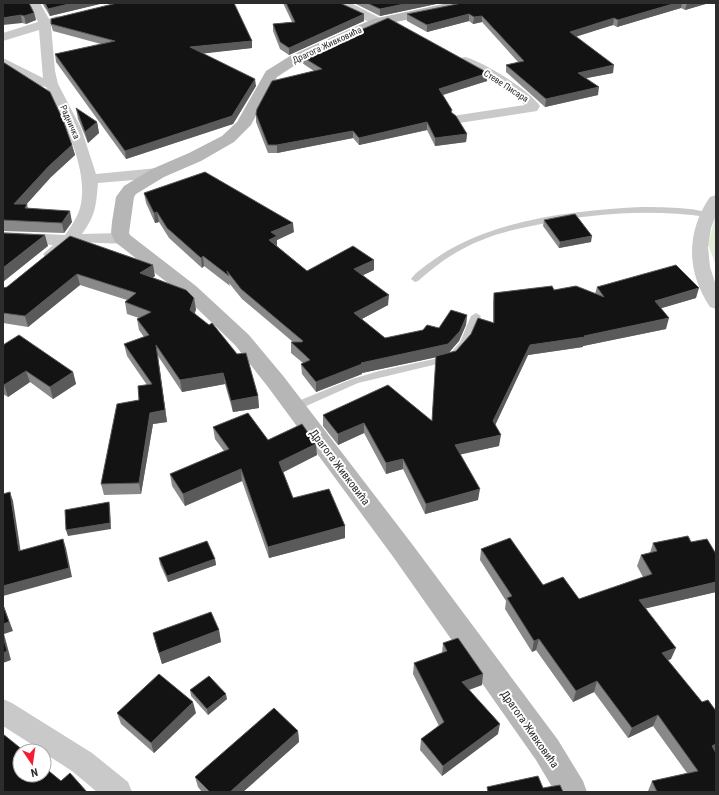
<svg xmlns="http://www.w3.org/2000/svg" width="719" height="795" viewBox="0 0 719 795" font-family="'Roboto Condensed',sans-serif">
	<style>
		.green { fill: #e3ecd7 }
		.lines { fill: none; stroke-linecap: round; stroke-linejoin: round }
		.lane { fill: #c9c9c9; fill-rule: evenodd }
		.street { fill: #c9c9c9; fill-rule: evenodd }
		.secondary { fill: #b6b6b6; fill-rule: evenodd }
		.wall { fill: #898989 }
		.shaded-wall { fill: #5a5a5a }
		.building { fill: #131313; stroke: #5a5a5a }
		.labels { text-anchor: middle; stroke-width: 4; stroke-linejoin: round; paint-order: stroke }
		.far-street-label { font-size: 9px; fill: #2c2c2c; stroke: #fff }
		.street-label { font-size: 11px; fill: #2c2c2c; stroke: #fff }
	</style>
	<rect width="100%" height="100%" fill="#fff"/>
	<!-- green -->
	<polygon class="green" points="716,212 716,265 708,245"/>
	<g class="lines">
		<!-- lane -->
		<g class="lane">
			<path d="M642 207C656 207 703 207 711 215L707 217C651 209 596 213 541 224 521 228 501 232 482 240 458 249 437 264 418 281L415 282 411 279C416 272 424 267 432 261 487 220 575 210 642 207Z"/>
			<polygon points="476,313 481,316 469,343 454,360 358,383 295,411 291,410 290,407 291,404 352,379 379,371 448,356 460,342 471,316"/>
		</g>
		<!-- street -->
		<g class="street">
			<path d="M28 3H40L49 19 57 16 61 17 63 20 61 23 51 26 55 71 58 84 81 128 96 174 158 168 163 170 166 173 163 176 158 178 98 183C96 205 96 215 82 234L122 233 128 234 130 238 128 242C111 246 92 240 75 244 63 247 63 262 46 258L43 254 53 245 3 242V232L65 235C71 227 77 218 80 208 90 170 63 120 46 87L32 84 3 67V58L43 78 39 30 3 41V33L38 22Z"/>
			<polygon points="334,3 351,3 382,19 384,22 382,25 374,25 351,12 336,6"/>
			<path d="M465 57C484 62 529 90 540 106L537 111 459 123 454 122 452 119 454 116 459 115 525 105 508 91 460 64 458 61 460 58Z"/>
			<path d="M716 195V215L711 228 708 247 710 267 716 285V309L710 307C686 271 686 232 710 197Z"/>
			<polygon points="3,699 12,703 92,753 128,782 132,792 97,792 72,771 44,753 44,751 42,751 3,726"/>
		</g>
		<!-- secondary -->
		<polygon class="secondary" points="448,3 474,3 472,6 467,7 382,25 300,62 277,77 251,125 234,142 201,161 164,177 136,194 134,197 129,233 130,235 196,286 249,335 284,377 412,544 558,740 583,781 587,792 555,792 536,760 394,558 268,387 235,345 182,294 115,242 111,233 112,222 116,197 124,186 152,169 189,153 222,136 237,122 266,71 290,56 373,19"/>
	</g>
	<!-- wall -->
	<g class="wall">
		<polygon points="3,3 34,13 36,20 26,24 22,23"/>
		<polygon points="42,3 104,3 50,16"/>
		<polygon points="283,3 340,3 364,14 364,21 289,55 280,49 273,31 273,24 292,22"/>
		<polygon points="354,3 441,3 380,16"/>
		<polygon points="462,3 709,3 685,10 681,8 617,27 613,25 576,36 613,73 586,78 598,95 545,107 506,72 506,65 518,62 482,22 473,24 469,21 427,32 407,21 407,14"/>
		<polygon points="51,24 252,41 252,48 203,53 256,86 233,124 126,159 56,62 55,54 101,44 53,31"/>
		<polygon points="301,56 488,73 487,81 443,95 452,113 467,134 466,142 435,146 427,130 359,145 353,138 277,153 268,153 256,122 256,114 314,71 302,63"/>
		<polygon points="3,62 72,145 75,155 51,177 26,204 27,204 28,208 72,222 64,233 3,231"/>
		<polygon points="76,108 97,122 99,133 88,143 78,119"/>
		<polygon points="144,193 294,232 277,240 277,246 307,271 374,260 374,270 363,275 388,305 362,319 385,338 439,328 467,315 466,325 459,341 449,352 456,351 493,323 493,303 494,293 554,290 595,294 597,287 696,298 661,308 666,329 583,346 583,347 528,355 495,425 499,446 460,454 478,500 425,514 403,469 386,474 364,433 338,445 323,426 323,415 432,421 436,357 362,373 362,374 316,392 302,374 301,364 303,363 291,353 291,342 293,342 242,299 229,283 230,286 204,266 202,268 169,238 159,222 155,223 146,203"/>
		<polygon points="544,220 591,242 559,248 543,226"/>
		<polygon points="70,236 155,276 152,278 196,309 195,313 258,396 259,408 233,412 225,384 182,392 158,356 167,422 153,424 141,494 104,495 101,484 139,400 147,385 127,356 124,344 144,337 139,330 137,319 139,318 127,314 125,302 127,300 80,285 28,327 3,323 3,288 7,287"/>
		<polygon points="3,345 73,372 76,384 53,399 30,382 8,397 3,394"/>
		<polygon points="213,427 268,440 317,455 283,472 293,498 345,526 345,538 269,558 242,481 185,506 172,486 170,474 224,451 215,439"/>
		<polygon points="691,542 716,554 716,592 646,608 671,659 668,660 716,752 716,792 648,792 648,791 652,781 687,773 653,726 628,738 594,692 573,702 536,650 532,652 505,609 506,601 480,560 481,549 543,585 579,599 643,577 637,566 641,555 650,553 653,543"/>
		<polygon points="159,558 215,559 216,565 168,582 160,564"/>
		<polygon points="219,630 221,642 162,664 156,645 153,633"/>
		<polygon points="443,643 482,685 469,690 498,734 442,776 420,750 421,739 439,726 413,674 414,663 442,653"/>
		<polygon points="190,690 227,699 208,715 191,696"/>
		<polygon points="117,713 196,713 154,753 121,724"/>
		<polygon points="298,731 299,742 243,792 202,792 198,787 195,777"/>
	</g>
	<!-- shaded-wall -->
	<g class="shaded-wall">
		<polygon points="73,3 104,3 50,16 48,9"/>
		<polygon points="409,3 441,3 380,16 380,9"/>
		<polygon points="676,3 682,3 681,8 617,27 618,20"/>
		<polygon points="687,3 709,3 685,10"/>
		<polygon points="34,13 36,20 26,24 24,16"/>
		<polygon points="364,14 364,21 289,55 289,48"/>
		<polygon points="469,14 469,21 427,32 427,25"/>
		<polygon points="21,15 22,23 3,25 3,18"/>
		<polygon points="482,16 482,22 473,24 474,17"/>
		<polygon points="614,18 613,25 569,39 570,32"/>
		<polygon points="252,41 252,48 191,55 190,47"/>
		<polygon points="614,65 613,73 577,80 578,73"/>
		<polygon points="488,73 487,81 439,96 439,89"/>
		<polygon points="255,79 256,86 233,124 126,159 125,151"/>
		<polygon points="599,87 598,95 545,107 546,99"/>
		<polygon points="97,122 99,133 88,143 85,132"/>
		<polygon points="427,122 427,130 359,145 359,138"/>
		<polygon points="353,131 353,138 277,153 277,145"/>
		<polygon points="467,134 466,142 435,146 435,138"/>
		<polygon points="72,145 75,155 51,177 17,215 14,204 49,166"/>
		<polygon points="70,211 72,222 64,233 62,223"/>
		<polygon points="157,212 159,222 155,223 154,213"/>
		<polygon points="293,223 294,232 277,240 277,246 269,240 271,232"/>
		<polygon points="45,235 48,246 3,282 3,268"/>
		<polygon points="592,236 591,242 559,248 560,242"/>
		<polygon points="203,256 204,266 202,268 201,258"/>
		<polygon points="374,260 374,270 355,279 354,269"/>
		<polygon points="153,265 155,276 142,285 140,273"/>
		<polygon points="77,274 80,285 28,327 25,316"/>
		<polygon points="699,288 696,298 652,311 655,301"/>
		<polygon points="389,295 388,305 354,323 354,313"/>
		<polygon points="194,298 196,309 192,321 190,310"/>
		<polygon points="467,315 466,325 459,341 447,355 362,373 362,374 316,392 316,382 361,363 460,331"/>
		<polygon points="669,318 666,329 583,346 583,347 528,355 492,432 493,421 530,345 584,336"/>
		<polygon points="156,345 167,422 153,424 141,494 139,483 150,413"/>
		<polygon points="26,371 30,382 8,397 4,385"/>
		<polygon points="73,372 76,384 53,399 50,387"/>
		<polygon points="223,373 225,384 182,392 180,380"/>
		<polygon points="258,396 259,408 233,412 231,401"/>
		<polygon points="364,423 364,433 338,445 338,434"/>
		<polygon points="501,435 499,446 454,456 455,445"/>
		<polygon points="316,444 317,455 280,474 279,462"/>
		<polygon points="403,459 403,469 386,474 386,463"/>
		<polygon points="241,469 242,481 185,506 183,494"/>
		<polygon points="480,489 478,500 425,514 426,504"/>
		<polygon points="10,492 13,501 22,560 19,551"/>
		<polygon points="109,502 110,508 111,529 68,536 66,530"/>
		<polygon points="345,526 345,538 269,558 268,547"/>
		<polygon points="63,539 66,548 72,577 3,596 3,586"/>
		<polygon points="215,559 216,565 168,582 167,576"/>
		<polygon points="716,582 716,592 635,611 639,600"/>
		<polygon points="3,604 13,631 4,634 11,660 3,663"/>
		<polygon points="219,630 221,642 162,664 159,653"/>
		<polygon points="539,639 536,650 532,652 534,641"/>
		<polygon points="676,648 671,659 658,664 662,653"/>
		<polygon points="483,674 482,685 460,693 462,682"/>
		<polygon points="597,681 594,692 573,702 576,691"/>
		<polygon points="226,694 227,699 208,715 207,709"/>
		<polygon points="193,702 196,713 154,753 151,743"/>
		<polygon points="658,715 653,726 628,738 632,728"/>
		<polygon points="500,724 498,734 442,776 443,766"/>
		<polygon points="298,731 299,742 243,792 230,792"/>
		<polygon points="716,744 716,752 707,756 712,746"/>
	</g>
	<!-- building -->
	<g class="building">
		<polygon points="3,3 29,3 34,13 24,16 21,15 3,18"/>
		<polygon points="45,3 73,3 48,9"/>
		<polygon points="117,3 234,3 252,41 190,47 255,79 232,116 125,151 55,54 115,41 51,24 51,19"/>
		<polygon points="286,3 340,3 364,14 289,48 280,42 273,24 295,22"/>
		<polygon points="367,3 409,3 380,9"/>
		<polygon points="462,3 676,3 618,20 614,18 570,32 614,65 578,73 599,87 546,99 506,65 524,61 482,16 474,17 469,14 427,25 407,14"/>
		<polygon points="388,18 488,73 439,89 452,110 451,112 456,116 467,134 435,138 427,122 359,138 353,131 277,145 268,145 256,114 257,109 272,81 322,69 301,56"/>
		<polygon points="3,62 50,92 63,120 72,145 49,166 14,204 27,204 25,208 70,211 62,223 3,220"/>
		<polygon points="76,108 97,122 85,132"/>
		<polygon points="205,172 293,223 271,232 277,236 269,240 307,271 353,246 374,260 354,269 389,295 354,313 385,338 423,330 427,325 439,328 451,310 467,315 460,331 448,344 361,363 362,364 316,382 301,364 310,360 291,342 302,342 303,341 241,289 227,271 229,276 203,256 201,258 167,228 157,212 154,213 144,193"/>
		<polygon points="575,214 592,236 560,242 544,220"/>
		<polygon points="3,233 45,235 3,268"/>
		<polygon points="70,236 153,265 140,273 186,290 194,298 190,310 209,325 212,323 237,354 246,353 258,396 231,401 223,373 180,380 156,345 165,410 150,413 139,483 101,484 117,404 139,400 138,386 152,384 124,344 149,335 137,319 151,312 125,302 136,293 77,274 25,316 3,313 3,288 7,287"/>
		<polygon points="676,265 699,288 655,301 669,318 584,336 585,337 530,345 493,421 501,435 455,445 480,489 426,504 403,459 386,463 364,423 338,434 323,415 388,385 432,421 436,356 456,351 471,334 478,318 494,323 494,293 552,286 554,290 576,286 604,297 597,287"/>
		<polygon points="19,335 73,372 50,387 26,371 4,385 3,385 3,345"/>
		<polygon points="248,413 268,440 302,424 316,444 279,462 293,498 329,489 345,526 268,547 241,469 183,494 170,474 229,449 213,427"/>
		<polygon points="10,492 19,551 63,539 69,568 3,586 3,494"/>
		<polygon points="109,502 110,523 66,530 65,510"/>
		<polygon points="688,536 691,542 707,539 716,554 716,582 639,600 676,648 662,653 702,702 708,700 716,711 716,744 712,746 716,753 716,792 657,792 652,781 698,771 658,715 632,728 597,681 576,691 539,639 534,641 507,598 512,596 481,549 510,538 543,585 563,577 579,599 652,574 641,555 657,551 653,543"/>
		<polygon points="207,541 215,559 167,576 159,558"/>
		<polygon points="3,605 9,622 3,624"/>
		<polygon points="211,612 219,630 159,653 153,633"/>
		<polygon points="3,636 7,651 3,653"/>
		<polygon points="458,638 483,674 462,682 500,724 443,766 421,739 444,722 414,663 447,651 443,643"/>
		<polygon points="159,674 193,702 151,743 117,713"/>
		<polygon points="209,676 226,694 207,709 190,690"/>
		<polygon points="274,708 298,731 230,792 210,792 195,777"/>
		<polygon points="3,734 24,751 20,751 20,775 44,775 44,767 61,781 70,773 87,792 3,792"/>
		<polygon points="538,776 543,788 560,785 563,792 488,792 487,787"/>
	</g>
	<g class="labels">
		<!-- far-street labels -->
		<g class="far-street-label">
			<text transform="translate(327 45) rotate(-25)" y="3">Драгога Живковића</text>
			<text transform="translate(506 86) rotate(33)" y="3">Стеве Писара</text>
			<text transform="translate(70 122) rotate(66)" y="3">Радничка</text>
		</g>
		<!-- street labels -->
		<g class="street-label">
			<text transform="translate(340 467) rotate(53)" y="4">Драгога Живковића</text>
			<text transform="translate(530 729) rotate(55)" y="4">Драгога Живковића</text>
		</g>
	</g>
	<!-- border -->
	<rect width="719" height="795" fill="none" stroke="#2c2c2c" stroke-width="8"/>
	<!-- north arrow -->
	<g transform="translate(32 763) rotate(167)"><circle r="19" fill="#ffffff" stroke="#ababab"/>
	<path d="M0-3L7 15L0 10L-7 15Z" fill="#f61b32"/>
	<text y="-6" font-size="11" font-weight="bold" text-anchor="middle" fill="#2c2c2c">N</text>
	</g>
</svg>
